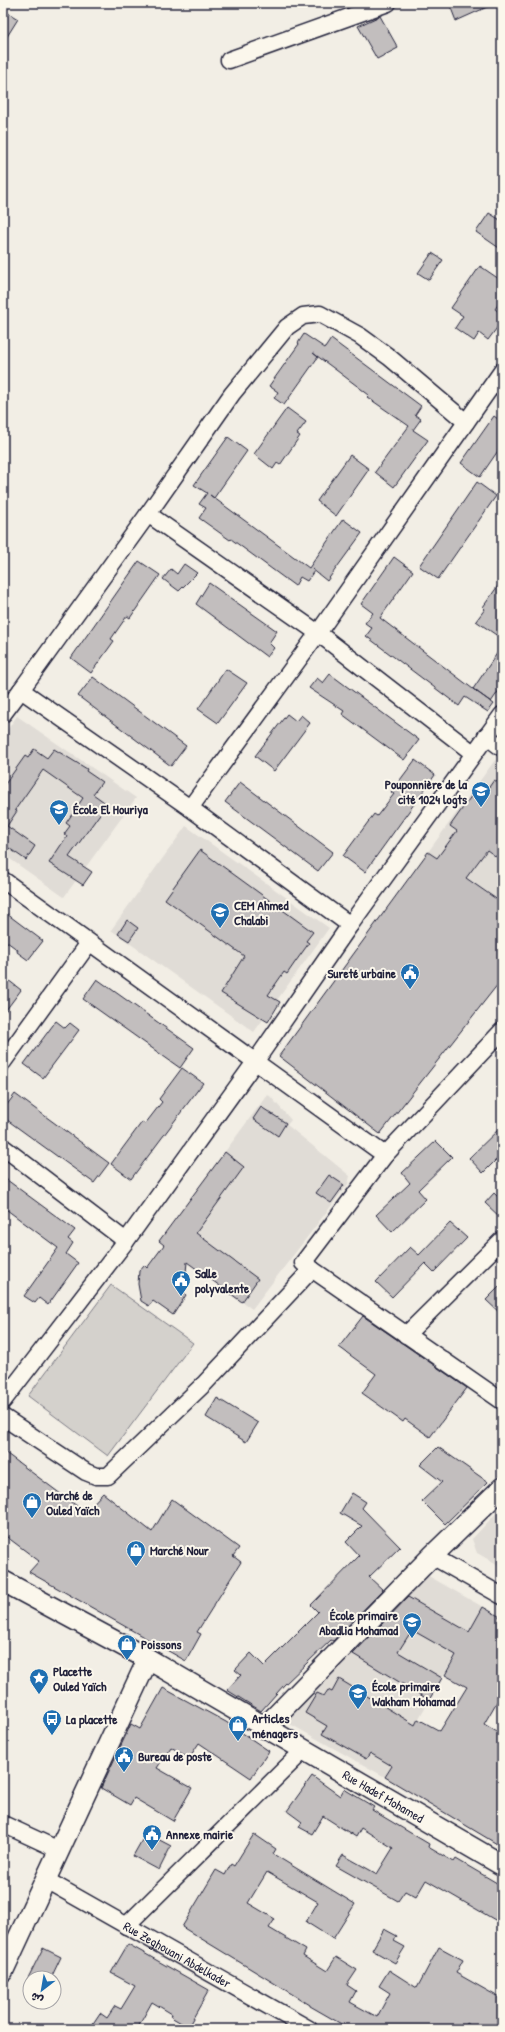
<svg xmlns="http://www.w3.org/2000/svg" width="505" height="2032" viewBox="0 0 505 2032" font-family="'Patrick Hand','Playpen Sans Arabic',sans-serif">
	<style>
		.built { fill: #e0dcd6 }
		.green { fill: #d4d1cc; stroke: #7b7a84 }
		.building { fill: #c2bebe; stroke: #22223b }
		.lines { fill: none; stroke-linecap: round; stroke-linejoin: round }
		.minor-casing { stroke: #22223b; stroke-width: 19 }
		.tertiary-casing { stroke: #22223b; stroke-width: 23 }
		.minor { stroke: #fbf7ec; stroke-width: 16 }
		.tertiary { stroke: #fbf7ec; stroke-width: 20 }
		.labels { text-anchor: middle; stroke-width: 4; stroke-linejoin: round; paint-order: stroke }
		.poi-label { font-size: 13px; font-weight: bold; fill: #22223b; stroke: #fbf7ec; text-anchor: start }
		.street-label { font-size: 13px; fill: #22223b; stroke: #fbf7ec }
	</style>
	<rect width="100%" height="100%" fill="#f2eee5"/>
	<filter id="ink" filterUnits="userSpaceOnUse"><feTurbulence type="fractalNoise" baseFrequency=".025" numOctaves="2"/><feDisplacementMap in="SourceGraphic" scale="8" xChannelSelector="R" yChannelSelector="G"/><feConvolveMatrix kernelMatrix="1 2 1 2 8 2 1 2 1" color-interpolation-filters="sRGB"/></filter>
	<g filter="url(#ink)">
		<!-- built -->
		<g class="built">
			<polygon points="17,716 136,798 64,897 3,854 3,736"/>
			<polygon points="495,760 502,765 502,903 428,852"/>
			<polygon points="186,826 329,928 254,1032 111,930"/>
			<polygon points="267,1095 270,1096 291,1120 287,1125 350,1176 348,1184 252,1309 159,1241"/>
			<polygon points="502,1507 502,1567 477,1553 472,1539"/>
			<polygon points="425,1574 483,1607 385,1777 283,1720"/>
		</g>
		<!-- green -->
		<polygon class="green" points="111,1285 193,1343 108,1456 28,1396"/>
		<!-- building -->
		<g class="building">
			<polygon points="449,3 496,3 456,21"/>
			<polygon points="3,10 18,19 3,43"/>
			<polygon points="380,16 398,48 377,59 358,26"/>
			<polygon points="489,213 502,221 502,250 476,232"/>
			<polygon points="432,253 443,260 429,280 418,273"/>
			<polygon points="480,266 502,281 502,299 495,309 502,314 502,321 488,340 479,333 474,341 455,328 463,316 451,308"/>
			<polygon points="304,334 325,348 331,339 421,406 415,415 421,419 413,430 428,440 394,487 375,472 409,426 367,397 369,395 336,370 313,353 318,357 284,405 274,398 278,392 269,386 299,344 298,343"/>
			<polygon points="287,408 306,422 297,434 300,436 280,465 277,463 273,469 254,454"/>
			<polygon points="494,416 502,422 502,445 480,477 461,463"/>
			<polygon points="228,437 247,451 214,498 210,495 309,568 343,519 362,533 327,581 312,569 314,571 307,581 300,577 295,586 231,539 230,540 199,518 206,508 199,504 207,493 194,485"/>
			<polygon points="350,455 369,469 336,516 317,501"/>
			<polygon points="477,482 496,496 438,579 419,566"/>
			<polygon points="394,557 413,571 380,618 473,689 502,646 502,686 491,702 473,689 494,704 488,712 465,697 459,706 366,636 372,628 365,623 373,613 361,604"/>
			<polygon points="139,561 160,575 130,618 127,616 111,639 114,641 91,673 71,658"/>
			<polygon points="184,564 197,573 179,591 163,579 171,569 177,574"/>
			<polygon points="502,580 502,639 476,621 485,609 483,607"/>
			<polygon points="209,583 277,631 269,643 274,648 267,657 196,604"/>
			<polygon points="226,669 247,683 218,723 198,709"/>
			<polygon points="330,674 419,740 404,760 342,714 344,711 309,688 317,678 323,683"/>
			<polygon points="93,677 186,746 171,766 78,696"/>
			<polygon points="287,714 296,721 301,715 310,723 274,771 255,756"/>
			<polygon points="34,749 47,758 54,749 87,769 86,771 102,782 93,794 107,804 69,857 92,872 83,885 49,863 67,836 64,834 70,826 66,823 83,798 43,770 15,810 17,811 7,826 35,846 26,860 3,844 3,787 25,756 28,758"/>
			<polygon points="415,760 435,775 365,872 343,856 374,814 377,816 394,794 391,792"/>
			<polygon points="494,780 502,785 502,861 487,850 466,878 502,903 502,979 380,1134 279,1056 428,852 437,858 457,831 450,826 472,795 480,800"/>
			<polygon points="240,782 333,852 318,871 225,802"/>
			<polygon points="200,850 313,932 306,941 309,943 296,961 287,974 284,972 268,995 280,1002 268,1022 221,993 244,956 165,899"/>
			<polygon points="3,911 43,941 28,960 17,952 18,950 3,939"/>
			<polygon points="127,920 138,928 129,941 118,934"/>
			<polygon points="3,976 21,990 3,1014"/>
			<polygon points="97,979 194,1048 180,1068 83,999"/>
			<polygon points="56,1021 65,1028 70,1023 79,1030 43,1078 24,1064"/>
			<polygon points="182,1068 203,1083 131,1179 111,1164 142,1122 145,1124 162,1102 159,1099"/>
			<polygon points="15,1094 109,1163 94,1183 3,1117 3,1110"/>
			<polygon points="261,1107 286,1123 278,1136 253,1119"/>
			<polygon points="502,1126 502,1154 483,1173 469,1158"/>
			<polygon points="436,1141 452,1157 418,1190 426,1199 392,1232 376,1215 410,1183 402,1173"/>
			<polygon points="225,1152 244,1167 196,1233 258,1279 242,1302 187,1262 184,1293 186,1295 173,1315 153,1301 149,1306 141,1301 138,1284 139,1271 144,1265 147,1268 164,1245 159,1241"/>
			<polygon points="329,1175 344,1185 331,1203 316,1193"/>
			<polygon points="3,1177 75,1230 68,1239 73,1243 66,1254 78,1263 48,1305 39,1298 35,1303 24,1296 58,1248 3,1207"/>
			<polygon points="494,1193 502,1201 502,1219 485,1203"/>
			<polygon points="450,1223 467,1238 434,1272 425,1263 392,1297 376,1282 410,1247 419,1255"/>
			<polygon points="502,1284 502,1315 486,1300"/>
			<polygon points="363,1316 467,1388 430,1437 405,1419 403,1422 362,1393 376,1374 339,1347"/>
			<polygon points="217,1398 258,1423 246,1442 206,1417"/>
			<polygon points="438,1447 488,1482 445,1524 422,1501 442,1482 420,1465"/>
			<polygon points="3,1451 85,1512 103,1493 152,1532 172,1499 239,1548 233,1556 241,1562 197,1632 201,1634 186,1661 29,1572 39,1561 3,1534"/>
			<polygon points="352,1493 366,1502 362,1508 400,1547 369,1577 383,1590 333,1641 331,1640 284,1685 261,1711 227,1690 241,1675 235,1670 251,1653 264,1666 318,1612 311,1605 359,1556 346,1542 362,1526 340,1513"/>
			<polygon points="408,1597 469,1632 483,1607 502,1618 502,1693 484,1724 502,1735 502,1847 385,1777 392,1766 370,1753 366,1759 322,1734 327,1726 305,1713 317,1693 324,1696 328,1690 332,1692 339,1679 415,1725 418,1719 440,1731 467,1687 445,1675 456,1655 412,1630 398,1652 442,1678 429,1700 353,1654"/>
			<polygon points="163,1688 226,1722 269,1751 251,1778 199,1743 189,1758 171,1747 157,1768 192,1788 173,1821 134,1798 130,1805 101,1788 131,1724 140,1729"/>
			<polygon points="312,1776 340,1796 344,1789 374,1807 372,1810 429,1844 428,1847 454,1862 456,1859 502,1886 502,1924 426,1880 416,1897 405,1891 398,1901 336,1866 343,1855 377,1874 393,1848 361,1828 356,1837 323,1816 312,1834 299,1827 302,1822 287,1811"/>
			<polygon points="146,1833 171,1846 159,1870 133,1856"/>
			<polygon points="254,1834 276,1849 273,1854 355,1904 333,1939 306,1922 318,1902 267,1872 248,1903 275,1919 269,1928 306,1950 303,1956 327,1971 336,1957 357,1970 347,1985 356,1991 350,2002 377,2017 390,1993 379,1986 389,1970 417,1988 439,1947 463,1960 456,1973 502,1999 502,2029 475,2029 466,2023 463,2029 350,2029 310,2006 310,2005 182,1927 216,1870 225,1875 231,1864 234,1866"/>
			<polygon points="384,1929 397,1936 394,1941 405,1947 395,1963 372,1950"/>
			<polygon points="128,1944 209,1990 188,2027 171,2017 172,2014 152,2002 137,2029 98,2029 92,2025 100,2013 107,2018 115,2006 121,2009 135,1986 111,1973"/>
			<polygon points="43,1948 61,1957 51,1978 28,1978"/>
		</g>
		<g class="lines">
			<!-- minor casing -->
			<g class="minor-casing">
				<g id="minor">
					<polyline points="229,60 388,3"/>
					<polyline points="148,514 318,633 473,753"/>
					<polyline points="3,714 21,690"/>
					<polyline points="486,736 502,748"/>
					<polyline points="190,808 21,690 148,514 232,394 287,327 303,316 320,314 360,336 389,357 466,422"/>
					<polyline points="3,880 385,1155"/>
					<polyline points="350,925 502,715"/>
					<polyline points="502,1031 385,1155 303,1263 502,1401"/>
					<polyline points="3,1062 89,943"/>
					<polyline points="3,1147 126,1241"/>
					<polyline points="406,1335 502,1240"/>
					<polyline points="3,1401 126,1241 255,1062 350,925 190,808 318,633 502,371"/>
					<polyline points="3,1417 86,1472 96,1476 108,1476 205,1383 312,1269"/>
					<polyline points="432,1556 502,1596"/>
					<polyline points="3,1824 59,1850"/>
					<path id="s1" d="M46 1880 309 2029"/>
					<polyline points="126,1926 303,1751"/>
				</g>
			</g>
			<!-- tertiary casing -->
			<g class="tertiary-casing">
				<g id="tertiary">
					<path id="s2" d="M3 1581 148 1659 502 1865"/>
					<polyline points="264,1728 432,1556 502,1488"/>
					<polyline points="3,1971 148,1659"/>
				</g>
			</g>
			<!-- minor -->
			<use href="#minor" class="minor"/>
			<!-- tertiary -->
			<use href="#tertiary" class="tertiary"/>
		</g>
	</g>
	<!-- icons -->
	<defs>
		<g id="school-pin" transform="scale(1)"><path d="M0 17L-7.5 6A9.5 9.5 0 1 1 7.5 6Z" fill="#1f6fb2" stroke="#fbf7ec"/><path d="M0-5L7-2L0 1L-7-2ZM-4 1L0 2.5L4 1V4Q0 6-4 4Z" fill="#fff"/></g>
		<g id="civic-pin" transform="scale(1)"><path d="M0 17L-7.5 6A9.5 9.5 0 1 1 7.5 6Z" fill="#1f6fb2" stroke="#fbf7ec"/><path d="M-.6-6.5H3V-4.5H.6V-3L4-1V1h2V6H-6V1h2V-1L-.6-3ZM-1.2 2.5V6h2.4V2.5Z" fill="#fff"/></g>
		<g id="shop-pin" transform="scale(1)"><path d="M0 17L-7.5 6A9.5 9.5 0 1 1 7.5 6Z" fill="#1f6fb2" stroke="#fbf7ec"/><path d="M-5-2.5h2.3a2.7 3.5 0 0 1 5.4 0H5L5.5 6h-11ZM-1.5-2.5h3a1.5 2.3 0 0 0-3 0Z" fill="#fff"/></g>
		<g id="sight-pin" transform="scale(1)"><path d="M0 17L-7.5 6A9.5 9.5 0 1 1 7.5 6Z" fill="#1f6fb2" stroke="#fbf7ec"/><path d="M0-6L1.8-2.2L6-1.7L2.9 1.2L3.7 5.4L0 3.3L-3.7 5.4L-2.9 1.2L-6-1.7L-1.8-2.2Z" fill="#fff"/></g>
		<g id="bus-pin" transform="scale(1)"><path d="M0 17L-7.5 6A9.5 9.5 0 1 1 7.5 6Z" fill="#1f6fb2" stroke="#fbf7ec"/><path d="M-5-6H5V4H4V6H2V4H-2V6H-4V4H-5ZM-3.5-4V0h7V-4ZM-3.5 1.2v1.5H-2V1.2ZM2 1.2v1.5H3.5V1.2Z" fill="#fff"/></g>
	</defs>
	<g fill-rule="evenodd">
		<use href="#school-pin" x="481" y="791"/>
		<use href="#school-pin" x="59" y="809"/>
		<use href="#school-pin" x="220" y="912"/>
		<use href="#civic-pin" x="410" y="973"/>
		<use href="#civic-pin" x="181" y="1280"/>
		<use href="#shop-pin" x="32" y="1502"/>
		<use href="#shop-pin" x="136" y="1550"/>
		<use href="#school-pin" x="412" y="1622"/>
		<use href="#shop-pin" x="127" y="1644"/>
		<use href="#sight-pin" x="39" y="1678"/>
		<use href="#school-pin" x="358" y="1693"/>
		<use href="#bus-pin" x="52" y="1719"/>
		<use href="#shop-pin" x="238" y="1725"/>
		<use href="#civic-pin" x="124" y="1756"/>
		<use href="#civic-pin" x="152" y="1834"/>
	</g>
	<g class="labels">
		<!-- poi labels -->
		<g class="poi-label">
			<text x="467" y="789" text-anchor="end">Pouponnière de la<tspan x="467" dy="15">cité 1024 logts</tspan></text>
			<text x="73" y="814">École El Houriya</text>
			<text x="234" y="910">CEM Ahmed<tspan x="234" dy="15">Chalabi</tspan></text>
			<text x="396" y="978" text-anchor="end">Sureté urbaine</text>
			<text x="195" y="1278">Salle<tspan x="195" dy="15">polyvalente</tspan></text>
			<text x="46" y="1500">Marché de<tspan x="46" dy="15">Ouled Yaïch</tspan></text>
			<text x="150" y="1555">Marché Nour</text>
			<text x="398" y="1620" text-anchor="end">École primaire<tspan x="398" dy="15">Abadlia Mohamad</tspan></text>
			<text x="141" y="1649">Poissons</text>
			<text x="53" y="1676">Placette<tspan x="53" dy="15">Ouled Yaïch</tspan></text>
			<text x="372" y="1691">École primaire<tspan x="372" dy="15">Wakham Mohamad</tspan></text>
			<text x="252" y="1723">Articles<tspan x="252" dy="15">ménagers</tspan></text>
			<text x="66" y="1724">La placette</text>
			<text x="138" y="1761">Bureau de poste</text>
			<text x="166" y="1839">Annexe mairie</text>
		</g>
		<!-- street labels -->
		<g class="street-label">
			<text dy="5" stroke="none"><textPath href="#s2" startOffset="437">Rue Hadef Mohamed</textPath></text>
			<text dy="5" stroke="none"><textPath href="#s1" startOffset="151">Rue Zeghouani Abdelkader</textPath></text>
		</g>
	</g>
	<!-- margin -->
	<rect width="505" height="2032" fill="none" stroke="#fbf7ec" stroke-width="16"/>
	<rect x="8" y="8" width="489" height="2016" fill="none" stroke="#22223b" stroke-width="1.5" filter="url(#ink)"/>
	<!-- north arrow -->
	<g transform="translate(42 1990) rotate(211)"><circle r="19" fill="#fbf7ec" stroke="#a4a2a5"/>
	<path d="M0-3L7 15L0 10L-7 15Z" fill="#1f6fb2"/>
	<text y="-6" font-size="11" font-weight="bold" text-anchor="middle" fill="#22223b">ش</text>
	</g>
</svg>
